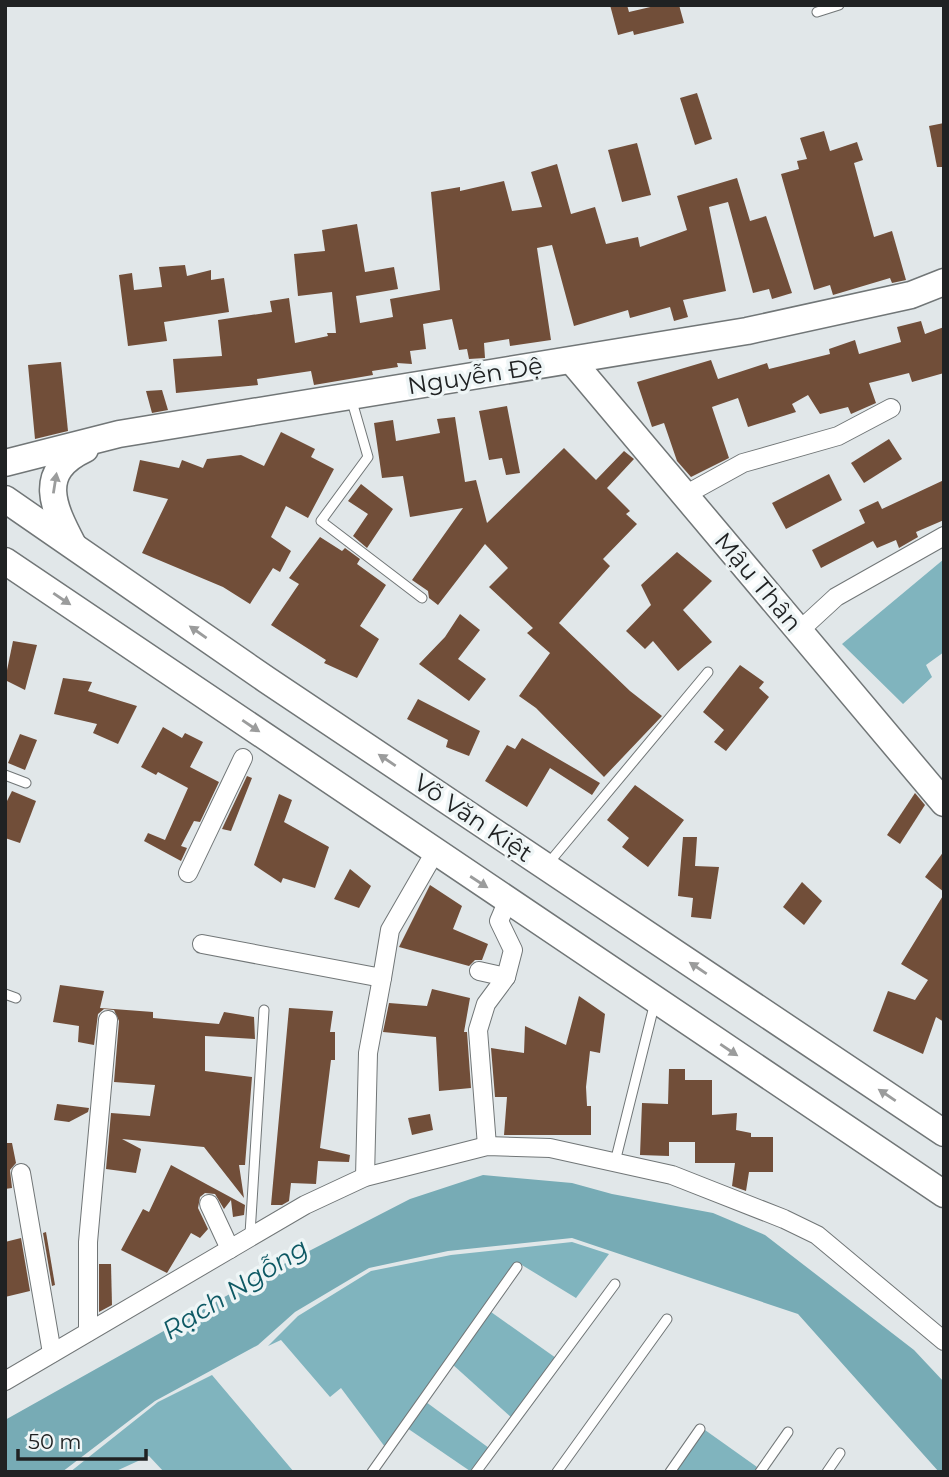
<svg xmlns="http://www.w3.org/2000/svg" width="949" height="1477" viewBox="0 0 949 1477" font-family="Montserrat,sans-serif">
	<style>
		.forest { fill: #80b4be }
		.water { fill: #77abb5 }
		.building { fill: #714e39 }
		.lines { fill: none; stroke-linecap: round; stroke-linejoin: round }
		.lane-casing { stroke: #717677; stroke-width: 11 }
		.street-casing { stroke: #717677; stroke-width: 20 }
		.secondary-casing { stroke: #717677; stroke-width: 29 }
		.lane { stroke: #fff; stroke-width: 9 }
		.street { stroke: #fff; stroke-width: 18 }
		.secondary { stroke: #fff; stroke-width: 26 }
		.oneway { fill: #9b9c9c }
		.labels { text-anchor: middle; stroke-width: 7; stroke-linejoin: round; paint-order: stroke }
		.street-label { font-size: 24px; fill: #202223; stroke: #eef5f6 }
		.water-label { font-size: 26px; font-style: italic; fill: #0e5964; stroke: #eef5f6 }
	</style>
	<rect width="100%" height="100%" fill="#e1e7e9"/>
	<!-- forest -->
	<g class="forest">
		<polygon points="944,559 944,652 926,665 932,677 903,704 842,644"/>
		<polygon points="572,1242 609,1254 576,1298 517,1262 385,1447 341,1388 330,1397 281,1340 268,1346 298,1316 371,1271 451,1255"/>
		<polygon points="491,1312 556,1358 512,1418 452,1364"/>
		<polygon points="212,1375 294,1472 164,1472 149,1456 114,1472 70,1472 158,1402"/>
		<polygon points="426,1402 489,1448 470,1471 407,1428"/>
		<polygon points="705,1430 757,1467 754,1472 675,1472"/>
	</g>
	<!-- water -->
	<polygon class="water" points="483,1175 572,1183 612,1194 713,1213 765,1235 914,1350 944,1382 944,1472 939,1472 798,1314 572,1238 448,1251 369,1268 295,1312 258,1345 155,1401 62,1472 5,1472 5,1420 278,1267 410,1199"/>
	<!-- building -->
	<g class="building">
		<polygon points="610,5 627,5 629,12 659,5 679,5 684,23 634,35 633,31 618,35"/>
		<polygon points="697,93 712,139 695,145 680,98"/>
		<polygon points="944,123 944,167 937,167 929,126"/>
		<polygon points="824,131 830,151 857,142 863,160 854,163 874,237 892,231 906,280 892,283 890,278 833,295 830,285 814,290 781,174 799,169 797,161 807,159 800,138"/>
		<polygon points="637,143 651,195 622,202 608,150"/>
		<polygon points="557,164 571,214 595,207 606,244 638,237 640,247 687,230 677,196 737,178 750,221 766,216 792,293 772,299 769,289 753,293 728,202 709,207 726,291 683,300 688,317 674,321 670,307 630,318 628,310 574,326 552,245 537,248 551,340 510,346 509,339 484,343 485,358 469,359 467,349 459,350 452,319 423,324 426,349 410,351 412,364 397,363 398,367 372,371 373,375 314,385 311,371 257,379 258,385 176,393 173,359 222,356 218,320 272,312 270,301 289,298 295,343 328,336 327,333 336,333 332,292 298,296 294,254 325,251 322,230 357,224 365,272 394,267 398,289 356,296 360,323 393,317 390,299 440,290 431,192 460,187 460,191 504,181 512,211 542,207 531,172"/>
		<polygon points="185,265 187,276 211,270 211,280 224,278 229,312 164,322 167,341 128,346 119,275 132,273 134,290 162,287 159,267"/>
		<polygon points="921,321 925,334 944,327 944,373 912,382 909,373 869,383 876,403 851,414 848,407 820,414 808,395 792,404 796,412 748,427 738,398 712,407 729,458 691,477 677,461 664,423 652,427 637,382 711,360 718,379 767,363 769,369 830,354 829,349 855,340 859,354 901,342 897,327"/>
		<polygon points="61,362 68,431 35,439 28,365"/>
		<polygon points="162,390 168,410 152,413 146,391"/>
		<polygon points="507,406 520,473 506,475 502,458 489,460 479,411"/>
		<polygon points="455,417 465,482 476,480 487,523 564,448 596,480 624,451 634,459 607,488 630,511 626,514 637,524 603,559 610,566 559,623 630,691 662,716 604,777 536,708 519,696 550,653 527,633 533,628 489,587 508,568 485,544 438,605 429,598 428,591 412,580 463,508 410,517 403,476 382,478 374,423 393,420 396,441 440,433 437,419"/>
		<polygon points="281,432 315,449 311,457 334,469 308,518 286,506 271,537 291,551 280,572 273,568 250,604 223,587 142,553 168,499 133,491 140,460 179,468 182,460 203,468 207,459 241,455 264,466"/>
		<polygon points="889,439 902,459 864,483 851,463"/>
		<polygon points="829,474 842,500 786,529 772,503"/>
		<polygon points="944,480 944,520 916,532 918,537 899,548 896,540 877,548 873,541 821,568 812,550 865,523 859,510 878,501 882,509"/>
		<polygon points="361,484 393,509 367,548 353,536 368,514 348,501"/>
		<polygon points="320,537 342,551 345,548 360,559 357,564 386,585 360,626 379,639 357,678 324,663 326,660 271,625 299,584 289,578"/>
		<polygon points="677,552 712,581 683,610 712,642 678,671 653,641 645,649 626,631 651,605 641,585"/>
		<polygon points="460,614 480,630 458,659 486,679 469,701 419,664 445,637"/>
		<polygon points="13,641 37,645 25,690 5,680"/>
		<polygon points="740,665 764,682 759,688 769,697 726,751 714,742 724,730 703,712"/>
		<polygon points="63,678 92,682 88,691 137,706 118,744 93,733 97,724 54,714"/>
		<polygon points="418,699 480,731 469,756 446,747 448,740 407,719"/>
		<polygon points="163,727 182,738 185,733 203,742 190,767 219,782 200,822 194,821 181,846 187,848 181,861 144,841 148,833 165,840 188,788 158,772 156,775 141,767"/>
		<polygon points="20,734 37,740 25,770 8,763"/>
		<polygon points="522,738 600,783 592,795 550,768 527,807 485,781 507,745 515,749"/>
		<polygon points="247,776 252,778 231,831 222,829"/>
		<polygon points="635,785 684,820 648,867 622,847 629,838 607,820"/>
		<polygon points="12,791 36,801 20,843 5,838 5,805"/>
		<polygon points="915,793 925,805 900,844 887,835"/>
		<polygon points="279,794 292,800 284,822 329,847 315,888 283,878 281,883 254,865"/>
		<polygon points="683,837 697,837 695,866 719,867 711,919 691,917 693,898 678,896"/>
		<polygon points="944,851 944,892 925,877"/>
		<polygon points="350,869 371,886 359,908 334,899"/>
		<polygon points="802,882 822,901 804,925 783,907"/>
		<polygon points="430,885 462,906 453,929 488,944 482,960 475,960 469,966 399,947"/>
		<polygon points="944,894 944,1022 936,1017 923,1054 873,1031 888,991 915,1000 928,980 901,964"/>
		<polygon points="60,985 104,991 100,1008 153,1012 153,1018 219,1024 224,1012 254,1017 255,1039 205,1036 205,1071 252,1077 245,1165 239,1165 244,1198 204,1147 122,1139 141,1149 136,1173 106,1169 111,1113 150,1116 155,1085 114,1082 119,1021 114,1010 104,1009 98,1014 94,1045 78,1042 79,1026 53,1022"/>
		<polygon points="432,989 470,998 464,1032 467,1032 471,1088 439,1091 436,1037 383,1032 389,1003 427,1006"/>
		<polygon points="579,996 605,1014 600,1053 590,1051 586,1087 587,1106 591,1106 591,1135 504,1135 507,1097 495,1097 491,1048 524,1053 525,1026 566,1045"/>
		<polygon points="289,1008 333,1011 330,1032 335,1032 335,1060 331,1060 320,1148 350,1155 349,1162 318,1161 316,1184 291,1183 289,1201 282,1205 271,1205"/>
		<polygon points="669,1069 685,1069 685,1080 712,1080 712,1115 737,1113 736,1130 751,1133 751,1137 773,1137 773,1172 749,1172 746,1191 732,1186 735,1163 695,1163 695,1142 669,1142 669,1156 640,1155 642,1103 668,1104"/>
		<polygon points="57,1104 89,1108 88,1112 69,1122 54,1120"/>
		<polygon points="430,1114 433,1130 412,1135 408,1118"/>
		<polygon points="5,1143 12,1143 16,1163 10,1170 12,1188 5,1189"/>
		<polygon points="171,1165 245,1205 244,1215 233,1217 231,1200 224,1209 215,1194 205,1193 200,1197 198,1208 208,1229 200,1238 191,1233 167,1273 121,1250 143,1209 149,1212"/>
		<polygon points="46,1232 55,1285 52,1286 43,1233"/>
		<polygon points="21,1238 30,1291 5,1297 5,1242"/>
		<polygon points="99,1264 111,1264 112,1305 99,1312"/>
	</g>
	<g class="lines">
		<!-- lane casing -->
		<g class="lane-casing">
			<g id="lane">
				<polyline points="817,12 839,5"/>
				<polyline points="351,398 368,457 321,521 422,598"/>
				<polyline points="5,775 26,783"/>
				<polyline points="547,865 708,672"/>
				<polyline points="5,994 16,998"/>
				<polyline points="615,1162 655,1002"/>
				<polyline points="250,1234 264,1010"/>
				<polyline points="372,1472 517,1267"/>
				<polyline points="476,1472 615,1284"/>
				<polyline points="557,1472 667,1319"/>
				<polyline points="670,1472 700,1429"/>
				<polyline points="760,1472 788,1432"/>
				<polyline points="827,1472 840,1453"/>
			</g>
		</g>
		<!-- street casing -->
		<g class="street-casing">
			<g id="street">
				<polyline points="685,495 743,463 838,436 891,408"/>
				<polyline points="799,631 836,597 944,536"/>
				<polyline points="188,873 243,758"/>
				<polyline points="202,944 382,978 390,930 435,852"/>
				<polyline points="479,971 506,977"/>
				<polyline points="487,1146 478,1030 486,1004 506,977 513,950 499,921 508,900"/>
				<polyline points="21,1173 52,1353"/>
				<polyline points="365,1177 368,1053 382,978"/>
				<polyline points="209,1204 230,1249"/>
				<polyline points="88,1332 88,1242 108,1020"/>
				<polyline points="5,1381 305,1205 365,1177 487,1146 550,1148 672,1175 784,1219 817,1235 944,1341"/>
			</g>
		</g>
		<!-- secondary casing -->
		<g class="secondary-casing">
			<g id="secondary">
				<polyline points="572,361 944,803"/>
				<polyline points="5,463 119,434 747,331 911,295 944,282"/>
				<polyline points="5,499 267,680 944,1133"/>
				<path d="M73 545C53 507 36 472 85 449"/>
				<polyline points="5,561 944,1194"/>
			</g>
		</g>
		<!-- lane -->
		<use href="#lane" class="lane"/>
		<!-- street -->
		<use href="#street" class="street"/>
		<!-- secondary -->
		<use href="#secondary" class="secondary"/>
	</g>
	<!-- one-way arrows -->
	<defs><path id="oneway-solid" d="M-6-.8H1V-3.2L6.5 0L1 3.2V.8H-6Z" transform="scale(1.75)"/></defs>
	<g class="oneway">
		<use href="#oneway-solid" transform="translate(55 483) rotate(-81)"/>
		<use href="#oneway-solid" transform="translate(62 599) rotate(34)"/>
		<use href="#oneway-solid" transform="translate(198 632) rotate(-145)"/>
		<use href="#oneway-solid" transform="translate(251 726) rotate(34)"/>
		<use href="#oneway-solid" transform="translate(387 760) rotate(-146)"/>
		<use href="#oneway-solid" transform="translate(479 882) rotate(33)"/>
		<use href="#oneway-solid" transform="translate(698 968) rotate(-146)"/>
		<use href="#oneway-solid" transform="translate(729 1050) rotate(34)"/>
		<use href="#oneway-solid" transform="translate(887 1095) rotate(-146)"/>
	</g>
	<g class="labels">
		<!-- street labels -->
		<g class="street-label">
			<text transform="translate(475 376) rotate(-9)" y="8">Nguyễn Đệ</text>
			<text transform="translate(758 582) rotate(50)" y="8">Mậu Thân</text>
			<text transform="translate(473 818) rotate(34)" y="8">Võ Văn Kiệt</text>
		</g>
		<!-- water labels -->
		<g class="water-label">
			<text transform="translate(235 1289) rotate(-32)" y="9">Rạch Ngỗng</text>
		</g>
	</g>
	<!-- border -->
	<rect width="949" height="1477" fill="none" stroke="#202223" stroke-width="14"/>
	<!-- scale -->
	<path d="M18 1449v10h128v-10" fill="none" stroke="#202223" stroke-width="3.5"/>
	<text x="28" y="1449" font-size="21" fill="#202223" stroke="#eef5f6" stroke-width="5" paint-order="stroke">50 m</text>
</svg>
